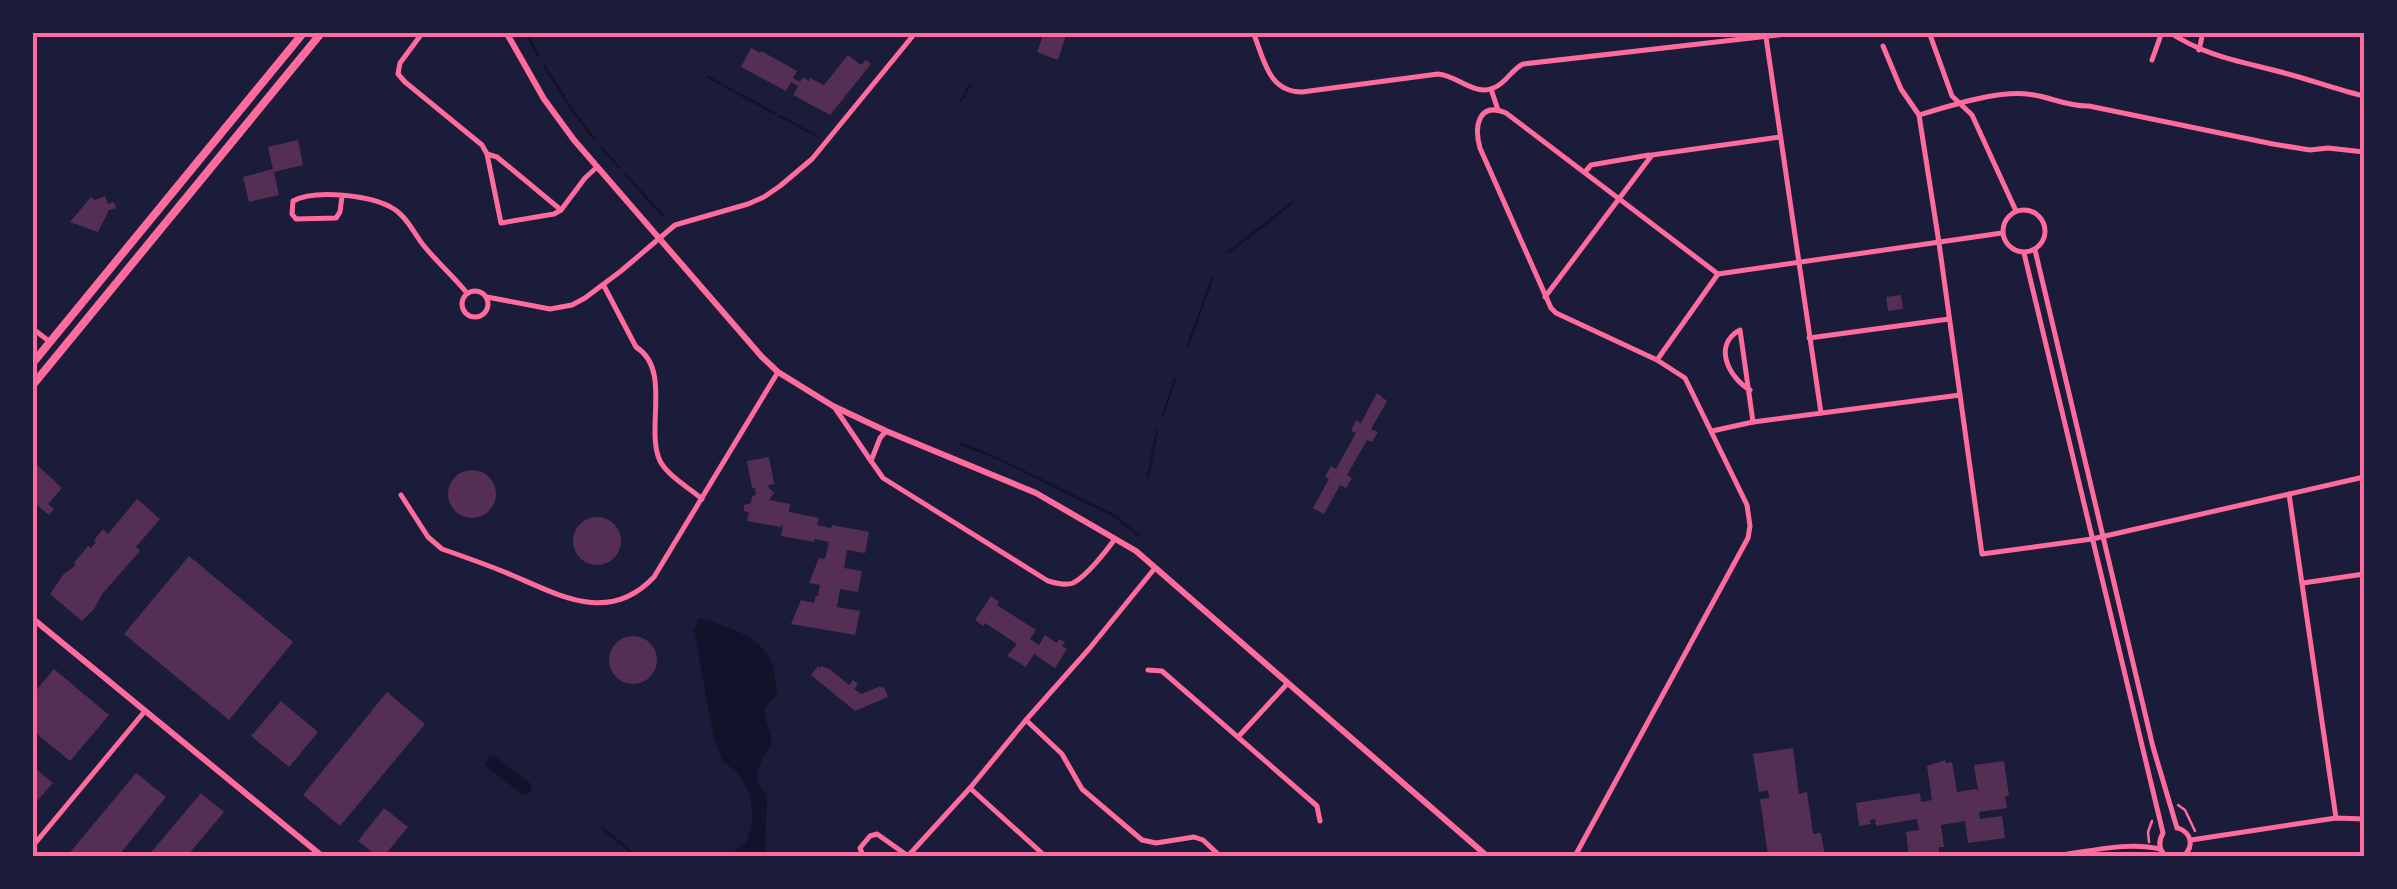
<svg xmlns="http://www.w3.org/2000/svg" width="2397" height="889" viewBox="0 0 2397 889" font-family="Figtree,sans-serif">
	<style>
		.water { fill: #12122b }
		.lines { fill: none; stroke-linecap: round; stroke-linejoin: round }
		.stream { stroke: #12122b; stroke-width: 2.5 }
		.building { fill: #542f53 }
		.path { stroke: #ff6b9d; stroke-width: 2.5 }
		.minor { stroke: #ff6b9d; stroke-width: 5 }
		.tertiary { stroke: #ff6b9d; stroke-width: 6 }
		.secondary { stroke: #ff6b9d; stroke-width: 6 }
		.primary { stroke: #ff6b9d; stroke-width: 8 }
		.neatline { fill: none; stroke: #ff6b9d; stroke-width: 4 }
	</style>
	<rect width="100%" height="100%" fill="#1b1b3a"/>
	<!-- water -->
	<g class="water">
		<path d="M699 618C723 625 754 634 769 656 775 666 775 685 777 696 755 711 769 721 772 743 763 762 746 774 767 795L765 856H728L747 842 753 819 750 794 737 772 723 762 714 739 694 630Z"/>
		<polygon points="490,756 496,757 531,784 532,789 527,795 522,794 487,767 485,764"/>
	</g>
	<g class="lines">
		<!-- stream -->
		<g class="stream">
			<polyline points="526,32 538,55"/>
			<polyline points="544,65 572,110 595,140"/>
			<polyline points="708,77 774,113"/>
			<polyline points="961,101 970,85"/>
			<polyline points="780,116 817,136"/>
			<polyline points="601,147 619,167"/>
			<polyline points="626,175 663,216"/>
			<polyline points="1229,252 1292,203"/>
			<polyline points="1188,345 1212,279"/>
			<polyline points="1163,415 1175,379"/>
			<polyline points="961,444 992,456 1113,515 1140,536"/>
			<polyline points="1148,477 1157,431"/>
			<polyline points="602,828 636,856"/>
			<polyline points="792,855 792,856"/>
		</g>
	</g>
	<!-- building -->
	<g class="building">
		<polygon points="1044,32 1067,32 1058,60 1037,52"/>
		<polygon points="751,48 760,53 761,51 797,71 793,78 800,82 803,77 809,81 810,78 824,85 848,55 861,65 866,60 871,64 830,115 793,95 798,86 791,82 786,91 741,67"/>
		<polygon points="298,140 303,165 274,172 279,195 249,202 243,177 273,169 268,147"/>
		<polygon points="105,196 108,204 114,202 116,208 109,210 98,232 70,222 91,197 95,200"/>
		<polygon points="1901,295 1903,309 1888,311 1886,297"/>
		<polygon points="1377,393 1387,401 1371,429 1378,432 1372,442 1367,440 1347,475 1352,478 1346,488 1340,485 1324,514 1313,508 1329,479 1325,477 1331,466 1336,469 1356,433 1351,431 1356,420 1361,423"/>
		<polygon points="769,457 774,484 768,485 769,488 774,493 769,500 790,504 789,512 819,518 817,525 831,528 832,525 869,532 865,553 847,550 844,568 862,571 858,592 840,589 837,607 860,611 855,635 791,624 801,600 814,603 816,596 818,596 820,585 809,583 819,558 825,559 829,542 815,539 814,542 781,536 783,525 780,527 747,521 749,513 744,511 744,505 751,503 752,496 756,495 755,488 752,488 747,461"/>
		<polygon points="32,460 62,488 48,504 54,509 49,515 32,501"/>
		<circle cx="472" cy="494" r="24"/>
		<polygon points="137,499 160,519 136,547 140,551 102,594 94,609 82,621 50,594 63,575 76,565 74,563 88,546 91,548 96,542 94,540 103,529 108,534"/>
		<circle cx="597" cy="541" r="24"/>
		<polygon points="189,556 293,642 229,720 124,634"/>
		<polygon points="991,596 999,602 997,605 1036,630 1030,639 1039,645 1045,635 1057,643 1059,639 1065,642 1062,646 1067,649 1055,668 1034,654 1026,667 1013,659 1007,656 1017,644 985,623 983,626 975,620"/>
		<circle cx="633" cy="660" r="24"/>
		<polygon points="818,666 820,668 822,666 831,670 849,685 853,680 858,684 854,689 861,694 881,686 882,688 884,687 888,697 855,711 811,675"/>
		<polygon points="54,669 109,715 70,761 32,730 32,695"/>
		<polygon points="387,692 425,724 340,826 303,795"/>
		<polygon points="281,701 318,732 289,767 251,736"/>
		<polygon points="1793,748 1799,794 1807,792 1813,834 1821,833 1825,856 1810,856 1810,854 1768,856 1760,799 1769,798 1768,790 1759,792 1753,754"/>
		<polygon points="1945,760 1946,763 1952,762 1957,792 1975,789 1978,791 1974,765 2004,761 2009,796 2005,796 2007,808 1979,812 1980,819 2002,816 2005,838 1968,843 1965,821 1941,825 1944,847 1939,847 1939,853 1909,856 1906,832 1919,830 1917,819 1876,826 1875,819 1870,820 1871,824 1859,826 1856,803 1920,793 1921,802 1932,800 1927,766"/>
		<polygon points="32,766 53,783 32,807"/>
		<polygon points="136,773 166,797 119,855 67,856"/>
		<polygon points="201,793 224,812 187,856 148,856"/>
		<polygon points="384,808 408,827 384,856 377,856 358,841"/>
	</g>
	<g class="lines">
		<!-- path -->
		<g class="path">
			<polyline points="2178,805 2185,810 2195,831"/>
			<polyline points="2149,842 2148,832 2152,821"/>
		</g>
		<!-- minor -->
		<g class="minor">
			<polyline points="423,32 400,63 398,74 405,82 482,145 487,154 497,157 561,210 585,178 597,167"/>
			<path d="M1253 32C1264 59 1268 92 1302 92L1438 74C1460 76 1477 100 1499 85 1508 79 1513 69 1523 64L1804 32"/>
			<polyline points="1929,32 1952,96 1972,115 2016,211"/>
			<path d="M2169 32C2208 58 2245 62 2288 74 2314 81 2339 90 2364 96"/>
			<polyline points="1766,37 1821,413"/>
			<polyline points="1883,46 1901,89 1919,115 1939,243 1982,554 2092,539 2364,477"/>
			<polyline points="2199,50 2203,32"/>
			<polyline points="2152,60 2162,32"/>
			<polyline points="1491,89 1498,110"/>
			<path d="M1919 115C1949 106 1995 91 2027 94 2049 96 2067 107 2089 106L2273 144 2310 150 2328 148 2364 152"/>
			<polyline points="487,154 501,223 554,214 561,210"/>
			<polyline points="1585,172 1591,165 1649,155"/>
			<path d="M342 196 340 212 336 218 296 219 292 214 293 201C315 189 372 195 394 209 407 217 415 235 424 246 438 263 453 276 467 293"/>
			<circle cx="2024" cy="231" r="21"/>
			<polyline points="2035,250 2153,747 2177,828"/>
			<path d="M2024 253 2163 833C2158 842 2159 850 2166 856"/>
			<path d="M604 286 636 347C672 369 645 429 660 461 669 477 688 487 702 499"/>
			<circle cx="475" cy="304" r="13"/>
			<polyline points="487,297 550,309 572,305 585,298 621,271 675,225 748,204 764,197 780,186 812,159 916,32"/>
			<polyline points="1545,297 1652,155 1780,137"/>
			<polyline points="32,328 50,342"/>
			<polyline points="1809,338 1949,319"/>
			<polyline points="1657,360 1718,274"/>
			<path d="M1750 390C1729 378 1712 345 1740 330L1753 422"/>
			<polyline points="835,408 871,461"/>
			<path d="M886 431 880 438 871 461 883 478 1048 581C1056 583 1065 586 1073 583 1086 577 1107 550 1115 539"/>
			<polyline points="1712,431 1753,422 1960,395"/>
			<polyline points="2289,494 2336,818"/>
			<path d="M401 495 428 537 442 549C462 556 482 563 502 571 553 591 606 628 654 577L778 372"/>
			<polyline points="2303,583 2364,574"/>
			<polyline points="1148,670 1162,671 1317,806 1320,821"/>
			<polyline points="1026,720 1062,754 1082,789 1142,840 1156,843 1194,837 1203,840 1220,856"/>
			<polyline points="1238,737 1287,684"/>
			<polyline points="970,788 1045,856"/>
			<path d="M2178 828C2192 833 2194 846 2184 856"/>
			<polyline points="2191,840 2336,818 2364,819"/>
			<polyline points="32,847 145,711"/>
			<polyline points="863,856 860,848 870,836 877,834 908,856"/>
			<polyline points="908,856 970,788 1026,720 1089,649 1155,568"/>
			<path d="M1575 856 1748 538 1750 526 1747 505 1685 378 1657 360 1556 313 1551 308 1480 148C1474 127 1478 101 1506 113L1718 274 2002 233"/>
			<path d="M2054 856C2088 852 2127 841 2160 849"/>
		</g>
		<!-- tertiary -->
		<polyline class="tertiary" points="32,618 322,856"/>
		<!-- secondary -->
		<polyline class="secondary" points="506,32 544,99 574,140 762,357 778,372 833,406 886,431 1036,493 1136,551 1487,856"/>
		<!-- primary -->
		<g class="primary">
			<polyline points="32,364 304,32"/>
			<polyline points="32,386 322,32"/>
		</g>
	</g>
	<!-- border -->
	<rect width="2397" height="889" fill="none" stroke="#1b1b3a" stroke-width="70"/>
	<rect x="35" y="35" width="2327" height="819" class="neatline"/>
</svg>
